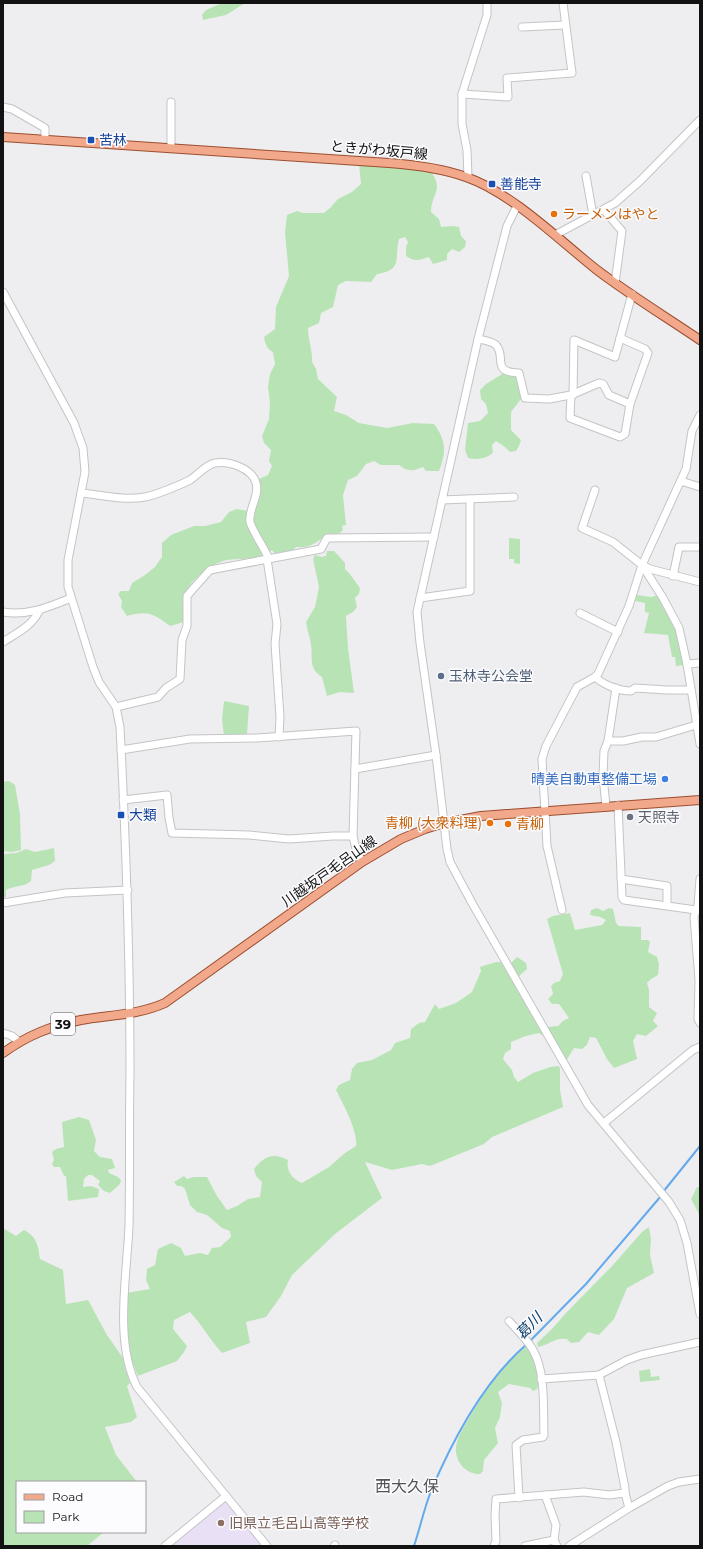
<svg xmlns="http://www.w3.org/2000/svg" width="703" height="1549" viewBox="0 0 703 1549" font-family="Montserrat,'Noto Sans JP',sans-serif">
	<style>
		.education { fill: #e9e0f5 }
		.green { fill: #b8e4b5 }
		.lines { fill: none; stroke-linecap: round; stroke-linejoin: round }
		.stream { stroke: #63aaec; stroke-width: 2 }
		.minor-casing { stroke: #c4c4c7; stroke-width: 9 }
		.major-casing { stroke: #9c4e2f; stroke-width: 10 }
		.minor { stroke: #fff; stroke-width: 7 }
		.major { stroke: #f1a88b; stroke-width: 8 }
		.transit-dot { fill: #1a4fb4; stroke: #fcfcfe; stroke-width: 1.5 }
		.food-dot { fill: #e8710a; stroke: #fcfcfe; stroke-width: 1.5 }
		.service-dot { fill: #5c6f8a; stroke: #fcfcfe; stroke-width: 1.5 }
		.shop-dot { fill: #3f7fe0; stroke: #fcfcfe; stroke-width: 1.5 }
		.worship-dot { fill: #6b7280; stroke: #fcfcfe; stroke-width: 1.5 }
		.education-dot { fill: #8d6e63; stroke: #fcfcfe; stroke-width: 1.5 }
		.labels { text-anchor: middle; stroke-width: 3; stroke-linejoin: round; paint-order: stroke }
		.shield { fill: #fcfcfe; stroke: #58585a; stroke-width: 1 }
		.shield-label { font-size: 13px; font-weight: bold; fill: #121213 }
		.transit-label { font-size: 14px; fill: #164399; stroke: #fcfcfe; text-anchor: start }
		.street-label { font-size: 14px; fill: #121213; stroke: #fcfcfe }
		.food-label { font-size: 14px; fill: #c56008; stroke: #fcfcfe; text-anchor: start }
		.service-label { font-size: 14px; fill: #4e5e75; stroke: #fcfcfe; text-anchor: start }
		.shop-label { font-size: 14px; fill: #366cbe; stroke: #fcfcfe; text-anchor: end }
		.worship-label { font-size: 14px; fill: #5b616d; stroke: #fcfcfe; text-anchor: start }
		.education-label { font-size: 14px; fill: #785e54; stroke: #fcfcfe; text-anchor: start }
		.water-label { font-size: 15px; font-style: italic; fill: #093f6a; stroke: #fcfcfe }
		.quarter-label { font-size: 16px; fill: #545456; stroke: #fcfcfe }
	</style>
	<rect width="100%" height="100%" fill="#eeeef1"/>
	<!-- education -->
	<polygon class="education" points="226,1500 263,1546 170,1546"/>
	<!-- green -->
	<g class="green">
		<polygon points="222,3 245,3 226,15 203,20 202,15 206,10"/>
		<path d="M359 164 431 170C433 175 437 181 437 186 437 194 431 200 431 212L439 219 441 227 452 226 459 227 461 236 466 241 465 247 459 252 452 249 447 254V260L433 264 429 257C420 260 414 262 406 256V247L408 242 405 237 399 239C394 260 403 270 377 274L371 282 346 281 338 285 333 307 321 313 319 323 308 328C308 340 313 351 312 362L316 369 318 379 337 397 334 411 346 415 359 423 387 428 413 423 434 424C447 441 446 453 439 471H426L423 467C414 471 407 472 399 465H381L374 461 366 464 357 476 348 480 343 495 346 525 342 526 343 530C338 536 333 537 325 536 315 544 309 548 296 547 291 553 284 553 276 555L272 550C258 561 244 558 227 560 211 563 185 583 183 601 182 607 184 616 184 622L170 626C154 614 147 610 127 616L121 607 122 601 118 594 121 591H129L132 583 145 575 155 567 162 557V543L171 535 194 526H205L221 522 229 512 237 509 248 511 249 505 257 499 259 479 268 475 272 466 269 461 271 450 264 443 262 436 269 419 270 402 268 387 270 374 275 364 273 352C267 349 265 344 264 337L275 329 276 307 289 276 285 232 287 215 297 211 303 213H324L330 208 338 199 352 192 361 184Z"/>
		<path d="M504 373 518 375 521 386V399L511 412V430L521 440 519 446 516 451 510 452 505 447 496 441 492 445 493 453C485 459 478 460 468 458L465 450 468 423 480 421 488 413 486 404 481 399 480 390 486 384Z"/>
		<polygon points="509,538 520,539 520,564 514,563 514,559 509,559"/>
		<path d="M327 551H334L345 563V569L349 573 360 588 359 594 355 598 357 607 353 612 346 616 348 648 354 693 340 692 327 696 322 677C308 668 313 658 311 645 310 637 307 630 306 622L315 607 319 587 313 559 315 555 322 557 326 556Z"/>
		<polygon points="637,595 651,597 658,595 675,626 684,665 676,666 675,657 672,657 668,635 644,633 649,613 645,612 645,603 635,601"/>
		<polygon points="224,701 249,706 247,735 224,736 222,719"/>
		<polygon points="9,781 15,785 20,814 21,850 12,852 3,851 3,782"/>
		<path d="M54 848 55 861 49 865 32 870 31 881C22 888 15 885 6 890V897L3 898V854L16 853 26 849 35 852Z"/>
		<path d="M597 908 603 911 609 908 613 909 616 923 619 926 641 927V940H648L650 942 648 952 657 957 659 964 658 975 651 979 647 983 649 990V1007L657 1013 653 1021 658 1026 646 1036 637 1034 633 1041 637 1059 614 1068 607 1059 596 1038 590 1037 587 1045 582 1049 574 1048 566 1061 560 1060C552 1051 550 1039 539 1033L526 1036 511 1042V1049L505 1053 503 1059 512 1070 514 1077 518 1082 533 1073 550 1067 559 1066 560 1069V1090L563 1107 492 1137 484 1144 430 1166 422 1164 392 1170 365 1162 382 1198 335 1234 292 1275 281 1296 266 1317 246 1322 250 1343 222 1353C210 1340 202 1325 190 1312L174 1320 173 1329 187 1346 184 1352 177 1361 138 1376 128 1352 126 1293 150 1289 146 1280 147 1269 155 1265 158 1249 171 1243 181 1248 185 1256 200 1253 208 1255 212 1248 220 1247 231 1237 230 1231 222 1228 207 1215 197 1212 190 1205 185 1189 181 1186H177L174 1182 184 1176 187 1179 194 1177H207L217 1196 227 1210 237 1206 248 1199 260 1197 262 1182 256 1176 254 1169C264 1156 273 1152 288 1160 286 1171 292 1179 302 1183L329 1167 345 1153 356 1146C358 1131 343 1104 336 1090L339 1085 350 1080 352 1069 357 1063 372 1060 391 1050 395 1043 410 1038 411 1029 419 1023 425 1022 435 1004 439 1009 456 1003 472 992 481 971 480 967 496 962 511 963 517 957 526 963 527 969 518 977 515 986 534 1017 547 1027 558 1026 563 1021 569 1018 559 1004H552L548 999 553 994 551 986 554 983 560 981 563 974 547 919 553 916 570 913 575 930 602 925 606 920 600 917 590 915 591 910Z"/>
		<polygon points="79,1117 89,1120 96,1140 94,1151 100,1157 112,1159 115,1168 108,1170 109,1173 118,1177 121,1180 120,1184 110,1193 104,1191 98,1185 100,1181 92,1175 88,1175 84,1179 83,1187 91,1186 99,1189 98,1197 68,1201 66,1176 64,1176 60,1167 54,1167 52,1164 54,1160 52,1152 56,1149 64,1147 62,1122"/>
		<polygon points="697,1187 700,1187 700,1216 691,1199"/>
		<path d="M649 1227 651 1239 650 1255 654 1273 627 1288 614 1319 599 1335 588 1332 579 1342 571 1343 567 1339C555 1337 549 1345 538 1347L537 1343 552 1329 566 1313 613 1265 642 1232Z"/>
		<path d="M3 1228 16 1236 24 1230C37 1237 38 1245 40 1259L63 1270 66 1304 88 1300 107 1335 123 1358 125 1369 130 1383 127 1386 137 1417 131 1422 105 1427 116 1455 137 1482H17V1532H104L87 1546H3Z"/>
		<path d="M525 1347H528L535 1360 538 1377 540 1381 537 1389 533 1391 530 1388 509 1384 498 1392 502 1403 500 1417 495 1428 498 1443 484 1460 483 1471 480 1474C473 1474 469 1472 464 1468 457 1462 454 1451 457 1442 459 1434 464 1427 468 1420 483 1394 502 1367 525 1347Z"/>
		<polygon points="650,1369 651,1377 659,1376 660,1380 640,1382 639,1371"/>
	</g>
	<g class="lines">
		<!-- stream -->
		<g class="stream">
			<polyline points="663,1192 700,1146"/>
			<polyline points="530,1341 586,1284 661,1196"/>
			<path d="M414 1546C420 1528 424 1509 431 1491 453 1439 484 1381 527 1344"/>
		</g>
		<!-- minor casing -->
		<g class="minor-casing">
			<g id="minor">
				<polyline points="522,27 565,25"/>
				<polyline points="462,94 508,97 507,78 572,73 563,3"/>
				<polyline points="171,102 171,148"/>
				<polyline points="3,107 12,109 45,128 45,140"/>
				<polyline points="586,176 593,215"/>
				<polyline points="468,177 467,150 462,124 462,94 487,15 487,3"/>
				<polyline points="517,206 507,226 478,339 417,612 420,643 436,755 447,849 450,862 472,903 588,1105 669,1202 680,1220 687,1243 700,1314"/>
				<polyline points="604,210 622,231 615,283"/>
				<polyline points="555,235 615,203 640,181 700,120"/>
				<path d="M3 292 74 423 83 448 85 472 68 560V587L93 667 99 682 116 707 120 727C126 843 130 958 130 1073 129 1124 130 1175 129 1226 127 1275 114 1342 137 1387L267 1546"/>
				<path d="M478 339C484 340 491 341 496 345 507 357 490 372 519 373L525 398 549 399 571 395 599 383 603 384 609 395 630 404"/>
				<polyline points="571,395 570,418 620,437 625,434 630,404 648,353 645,349 620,338"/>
				<polyline points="573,395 574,340 615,357 632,294"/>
				<polyline points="681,481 700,487"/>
				<polyline points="595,490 582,528 613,542 642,565 650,569 700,582"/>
				<path d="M81 493C102 495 124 501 145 497 156 495 180 485 190 480 198 475 205 465 215 463 229 461 252 468 256 483 260 496 248 509 250 522 252 530 264 548 268 557L267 559 277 624 275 644 280 717 279 737"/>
				<polyline points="442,500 514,497"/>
				<polyline points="642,565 663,598 679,628 687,664 700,744"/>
				<polyline points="673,576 679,547 700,547"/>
				<polyline points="420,598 470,591 470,499"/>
				<path d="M3 612C28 616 49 607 71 598"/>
				<polyline points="580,613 618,632"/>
				<path d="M3 642C17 633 32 626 39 611"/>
				<polyline points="687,664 700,663"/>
				<path d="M595 677C604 685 619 691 631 691L635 688 667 690H691"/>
				<polyline points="116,707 158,697 166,688 180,679 182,640 187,626 187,596 193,589 210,570 321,549 327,538 434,537"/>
				<polyline points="608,741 623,741 642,737 656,737 696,725"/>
				<polyline points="121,750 190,739 257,738 356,731 353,836 356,849 362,862"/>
				<polyline points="355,769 436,755"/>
				<polyline points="123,800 167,795 169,818 172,833 249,835 289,839 333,836 353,836"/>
				<polyline points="618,805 622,897 624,900 696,910"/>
				<polyline points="606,806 603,776 604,751 608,741 616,688"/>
				<polyline points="621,879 667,886 667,905"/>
				<polyline points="700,879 698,905 694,917 699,980 698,1019 700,1023"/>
				<polyline points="3,903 65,893 128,890"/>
				<polyline points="562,910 547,846 542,759 546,746 577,687 595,677 598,674 629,606 642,565 686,469 692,431 700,415"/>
				<polyline points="3,1033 12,1036 19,1042"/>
				<polyline points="604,1123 693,1050 700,1047"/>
				<path d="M509 1321C517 1330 527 1339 533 1350 546 1372 543 1410 544 1435L543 1437 523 1440 516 1445 519 1498"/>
				<polyline points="599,1375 616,1442 625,1488 625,1493 629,1508"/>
				<polyline points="541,1379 599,1375 627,1360 641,1355 700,1342"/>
				<polyline points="545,1495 556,1525 554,1540 557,1546"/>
				<polyline points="165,1546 226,1496"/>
				<polyline points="334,1546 335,1545"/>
				<polyline points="494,1546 496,1541 495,1515 496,1499 584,1492 609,1495 625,1493"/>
				<polyline points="525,1546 554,1540"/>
				<polyline points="569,1546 629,1508 668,1486 679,1482 700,1479"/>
			</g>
		</g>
		<!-- major casing -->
		<g class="major-casing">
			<g id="major">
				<path d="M3 137 389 163C416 165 441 168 466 177 512 193 559 240 597 270 630 295 666 317 700 340"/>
				<path d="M3 1053C28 1035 51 1026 81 1020 110 1015 138 1015 165 1003L362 862 401 839 425 829 444 823 481 816 700 800"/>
			</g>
		</g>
		<!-- minor -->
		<use href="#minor" class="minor"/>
		<!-- major -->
		<use href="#major" class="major"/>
	</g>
	<!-- markers -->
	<g class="transit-dot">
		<rect x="87" y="136" width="8" height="8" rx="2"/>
		<rect x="488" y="180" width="8" height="8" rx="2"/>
		<rect x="117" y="811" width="8" height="8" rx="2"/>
	</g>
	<g class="food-dot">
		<circle cx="554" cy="214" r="4"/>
		<circle cx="490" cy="823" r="4"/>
		<circle cx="508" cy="824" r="4"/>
	</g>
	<circle class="service-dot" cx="441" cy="676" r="4"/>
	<circle class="shop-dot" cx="665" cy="779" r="4"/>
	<circle class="worship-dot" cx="630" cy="817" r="4"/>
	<circle class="education-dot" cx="221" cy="1523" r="4"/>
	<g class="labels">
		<!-- shield labels -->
		<rect class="shield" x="51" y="1013" width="24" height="22" rx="3"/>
		<g class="shield-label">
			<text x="63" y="1029">39</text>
		</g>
		<!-- transit labels -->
		<g class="transit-label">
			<text x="99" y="145">苦林</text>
			<text x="500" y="189">善能寺</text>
			<text x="129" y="820">大類</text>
		</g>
		<!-- street labels -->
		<g class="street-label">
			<text transform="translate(379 150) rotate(5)" y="5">ときがわ坂戸線</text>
			<text transform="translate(329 871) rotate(-35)" y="5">川越坂戸毛呂山線</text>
		</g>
		<!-- food labels -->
		<g class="food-label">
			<text x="562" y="219">ラーメンはやと</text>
			<text x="482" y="828" text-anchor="end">青柳 (大衆料理)</text>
			<text x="516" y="829">青柳</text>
		</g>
		<!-- service labels -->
		<g class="service-label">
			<text x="449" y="681">玉林寺公会堂</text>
		</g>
		<!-- shop labels -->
		<g class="shop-label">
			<text x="657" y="784">晴美自動車整備工場</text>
		</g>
		<!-- worship labels -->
		<g class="worship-label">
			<text x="638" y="822">天照寺</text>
		</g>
		<!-- education labels -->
		<g class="education-label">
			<text x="229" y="1528">旧県立毛呂山高等学校</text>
		</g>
		<!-- water labels -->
		<g class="water-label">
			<text transform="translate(529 1326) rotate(-45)" y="5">葛川</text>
		</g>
		<!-- quarter labels -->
		<g class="quarter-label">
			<text x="407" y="1492">西大久保</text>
		</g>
	</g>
	<!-- border -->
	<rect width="703" height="1549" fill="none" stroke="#121213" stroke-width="8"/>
	<!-- legend -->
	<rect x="16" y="1481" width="130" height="52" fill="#fcfcfe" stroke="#9e9ea0"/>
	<rect x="24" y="1494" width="20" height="6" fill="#f1a88b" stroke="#9e9ea0"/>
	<text x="52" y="1501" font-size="12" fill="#121213">Road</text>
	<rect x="24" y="1511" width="20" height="12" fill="#b8e4b5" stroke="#9e9ea0"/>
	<text x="52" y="1521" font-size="12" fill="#121213">Park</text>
</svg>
